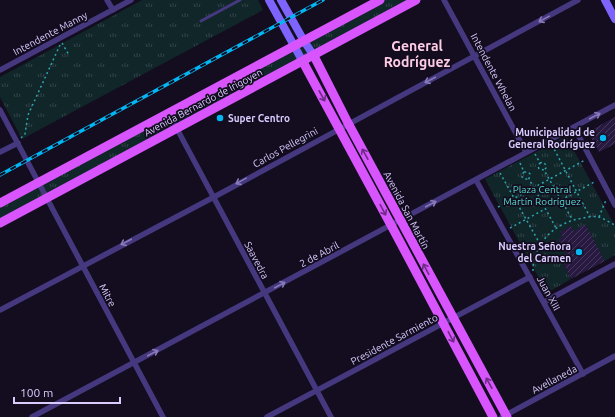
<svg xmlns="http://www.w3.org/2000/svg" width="615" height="417" viewBox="0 0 615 417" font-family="Ubuntu,sans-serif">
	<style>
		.grass { fill: url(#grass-tufts) }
		.building { fill: url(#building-hatch) }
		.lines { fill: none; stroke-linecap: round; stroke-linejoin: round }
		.path { stroke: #2fa3af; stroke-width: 1.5; stroke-dasharray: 2 3; stroke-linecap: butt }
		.lane { stroke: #45387e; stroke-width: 3 }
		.street { stroke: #45387e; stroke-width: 5.5 }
		.secondary { stroke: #7f63fd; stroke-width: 8 }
		.primary { stroke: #d854fd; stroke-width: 9 }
		.rail-casing { stroke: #03b6f3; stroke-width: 3.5 }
		.rail { stroke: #130d1f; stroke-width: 2; stroke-dasharray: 6; stroke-linecap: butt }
		.oneway { stroke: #887ab8 }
		.oneway2 { stroke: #6c2d83 }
		.poi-dot { fill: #03b6f3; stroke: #130d1f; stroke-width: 1.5 }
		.labels { text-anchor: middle; stroke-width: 3.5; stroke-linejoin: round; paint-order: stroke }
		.street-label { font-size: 10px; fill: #d9cbfe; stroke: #130d1f }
		.poi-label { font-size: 10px; font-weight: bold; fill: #d9cbfe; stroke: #130d1f; text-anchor: end }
		.park-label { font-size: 10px; fill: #59ddd0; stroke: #130d1f }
		.district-label { font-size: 14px; font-weight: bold; fill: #fecde5; stroke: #130d1f }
	</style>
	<defs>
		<pattern id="grass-tufts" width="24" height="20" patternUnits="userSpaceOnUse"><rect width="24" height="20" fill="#102629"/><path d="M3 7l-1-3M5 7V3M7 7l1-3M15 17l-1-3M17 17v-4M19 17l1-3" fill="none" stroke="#324449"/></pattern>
		<pattern id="building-hatch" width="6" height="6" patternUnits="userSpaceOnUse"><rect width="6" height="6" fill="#271940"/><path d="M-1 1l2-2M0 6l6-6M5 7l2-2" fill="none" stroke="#46395d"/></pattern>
	</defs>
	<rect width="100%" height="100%" fill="#130d1f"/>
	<!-- grass -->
	<g class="grass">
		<polygon points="142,0 258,0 263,10 22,139 0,97 0,77"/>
		<polygon points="380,0 416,0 0,223 0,203"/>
		<polygon points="566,136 615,226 615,255 605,261 585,225 574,231 571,226 560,232 562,237 558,240 567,256 561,260 571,279 547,293 485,179"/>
	</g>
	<!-- building -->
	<g class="building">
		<polygon points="615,117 615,144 599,152 588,132"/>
		<polygon points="585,224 605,261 571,279 561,259 567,256 558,240 562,237 560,232 571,226 574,231"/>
	</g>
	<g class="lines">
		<!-- path -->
		<g class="path">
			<polyline points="62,43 69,55"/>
			<polyline points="21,138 25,134 28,115 60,45"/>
			<polyline points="552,145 590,217"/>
			<polyline points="535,154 540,163 538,166 539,169 544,170 572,219"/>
			<polyline points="520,163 524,172 528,172 530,174 529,179 556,228"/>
			<polyline points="540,163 543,162 546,165 546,168 544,170"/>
			<polyline points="524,172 522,174 522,177 524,179 528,179"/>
			<polyline points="500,173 540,244"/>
			<polyline points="561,200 596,181"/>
			<polyline points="498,207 585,160"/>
			<polyline points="599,217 606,200"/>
			<polyline points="510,228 545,209"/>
			<polyline points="522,249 538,249"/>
			<path d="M533 271C533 242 556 222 583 218 588 217 594 216 598 217 604 218 610 223 615 225"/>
		</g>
		<!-- lane -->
		<polyline class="lane" points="201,21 240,0"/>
		<!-- street -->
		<g class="street">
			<polyline points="107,0 113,10"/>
			<polyline points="444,0 526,152"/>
			<polyline points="0,70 131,0"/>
			<polyline points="0,110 163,417"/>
			<polyline points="168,112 331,417"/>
			<polyline points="574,127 615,205"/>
			<polyline points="0,152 18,143"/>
			<polyline points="476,180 583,374"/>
			<polyline points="544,302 615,264"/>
			<polyline points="0,310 214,197 578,0"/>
			<polyline points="32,417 615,105"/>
			<polyline points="267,417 530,277"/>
			<polyline points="502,417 615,356"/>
		</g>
		<!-- secondary -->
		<g class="secondary">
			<polyline points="269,0 303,62"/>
			<polyline points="281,0 304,41 314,56"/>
			<polyline points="605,0 615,19"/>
		</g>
		<!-- primary -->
		<g class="primary">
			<polyline points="314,56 348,123 507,417"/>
			<polyline points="303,62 391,225 493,417"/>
			<polyline points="0,203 380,0"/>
			<polyline points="0,223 416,0"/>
		</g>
		<!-- rail casing -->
		<g class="rail-casing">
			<polyline id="rail" points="0,175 323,0"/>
		</g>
		<!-- rail -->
		<use href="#rail" class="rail"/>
	</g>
	<!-- one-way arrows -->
	<defs><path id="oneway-shaft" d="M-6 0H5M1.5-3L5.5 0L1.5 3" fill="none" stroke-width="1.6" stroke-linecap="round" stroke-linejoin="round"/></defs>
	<g class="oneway">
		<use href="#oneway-shaft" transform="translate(544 19) rotate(151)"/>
		<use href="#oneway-shaft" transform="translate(430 80) rotate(152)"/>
		<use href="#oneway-shaft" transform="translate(595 116) rotate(-28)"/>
		<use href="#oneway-shaft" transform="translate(241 181) rotate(151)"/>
		<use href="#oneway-shaft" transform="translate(431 204) rotate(-28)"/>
		<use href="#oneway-shaft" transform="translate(126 242) rotate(152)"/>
		<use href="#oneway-shaft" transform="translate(280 285) rotate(-28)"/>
		<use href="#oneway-shaft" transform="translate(153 353) rotate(-28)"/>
	</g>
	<g class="oneway2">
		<use href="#oneway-shaft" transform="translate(322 96) rotate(61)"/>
		<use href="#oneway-shaft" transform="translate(365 154) rotate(-119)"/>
		<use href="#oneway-shaft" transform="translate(383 210) rotate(62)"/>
		<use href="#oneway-shaft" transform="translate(426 269) rotate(-118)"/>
		<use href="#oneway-shaft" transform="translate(451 337) rotate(62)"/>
		<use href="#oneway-shaft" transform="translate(489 383) rotate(-119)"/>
	</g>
	<!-- markers -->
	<g class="poi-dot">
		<circle cx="220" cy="118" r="4"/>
		<circle cx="603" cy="138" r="4"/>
		<circle cx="579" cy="252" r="4"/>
	</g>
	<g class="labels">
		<!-- street labels -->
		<g class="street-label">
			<text transform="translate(50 33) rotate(-28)" y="4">Intendente Manny</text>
			<text transform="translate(494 72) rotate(62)" y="4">Intendente Whelan</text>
			<text transform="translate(203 102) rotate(-28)" y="4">Avenida Bernardo de Irigoyen</text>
			<text transform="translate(285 147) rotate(-29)" y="4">Carlos Pellegrini</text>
			<text transform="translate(407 210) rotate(62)" y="4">Avenida San Martín</text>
			<text transform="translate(319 254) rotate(-28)" y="4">2 de Abril</text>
			<text transform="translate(257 260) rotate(62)" y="4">Saavedra</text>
			<text transform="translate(549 293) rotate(61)" y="4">Juan XIII</text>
			<text transform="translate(108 295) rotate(62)" y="4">Mitre</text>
			<text transform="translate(394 339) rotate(-28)" y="4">Presidente Sarmiento</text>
			<text transform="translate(554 379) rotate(-28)" y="4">Avellaneda</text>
		</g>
		<!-- poi labels -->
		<g class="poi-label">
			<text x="228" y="122" text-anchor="start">Super Centro</text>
			<text x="595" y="136">Municipalidad de<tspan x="595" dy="12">General Rodríguez</tspan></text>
			<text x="571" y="250">Nuestra Señora<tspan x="571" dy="12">del Carmen</tspan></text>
		</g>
		<!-- park labels -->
		<g class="park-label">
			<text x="542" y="193">Plaza Central<tspan x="542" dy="12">Martín Rodríguez</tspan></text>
		</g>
		<!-- district labels -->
		<g class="district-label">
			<text x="417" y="51">General<tspan x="417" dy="16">Rodríguez</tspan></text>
		</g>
	</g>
	<!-- scale -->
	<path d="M14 397v6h106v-6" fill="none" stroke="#d9cbfe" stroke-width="2"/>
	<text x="20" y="397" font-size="12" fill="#d9cbfe" stroke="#130d1f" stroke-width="3" paint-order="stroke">100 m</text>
</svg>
